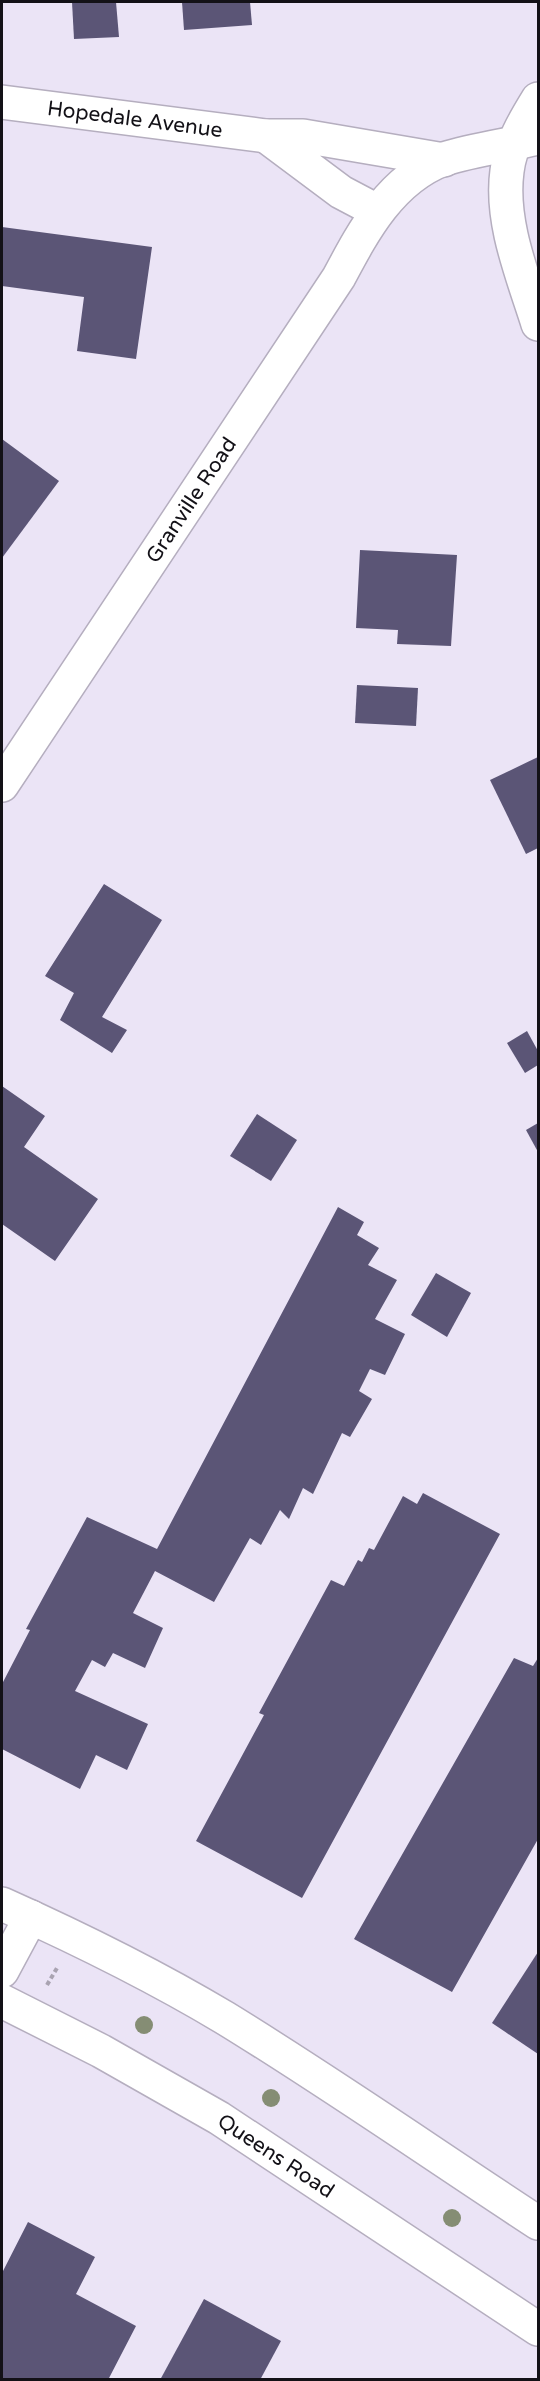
<svg xmlns="http://www.w3.org/2000/svg" width="540" height="2381" viewBox="0 0 540 2381" font-family="'Varela Round',sans-serif">
	<style>
		.building { fill: #5b5576 }
		.lines { fill: none; stroke-linecap: round; stroke-linejoin: round }
		.street-casing { stroke: #b5aebf; stroke-width: 36 }
		.secondary-casing { stroke: #b5aebf; stroke-width: 36 }
		.path { stroke: #a9a3b1; stroke-width: 4; stroke-dasharray: 4.5 3; stroke-linecap: butt }
		.street { stroke: #fff; stroke-width: 33 }
		.secondary { stroke: #fff; stroke-width: 33 }
		.tree { fill: #858d74 }
		.labels { text-anchor: middle; stroke-width: 6; stroke-linejoin: round; paint-order: stroke }
		.street-label { font-size: 21px; fill: #131117; stroke: #ebe4f6 }
	</style>
	<rect width="100%" height="100%" fill="#ebe4f6"/>
	<!-- building -->
	<g class="building">
		<polygon points="72,2 116,2 119,37 74,39"/>
		<polygon points="182,2 250,2 252,25 184,30"/>
		<polygon points="2,227 152,247 136,359 77,351 84,297 2,286"/>
		<polygon points="2,439 59,481 2,558"/>
		<polygon points="360,550 457,555 451,646 397,644 398,630 356,628"/>
		<polygon points="357,685 418,688 416,726 355,723"/>
		<polygon points="538,757 538,848 526,854 490,780"/>
		<polygon points="104,884 162,920 102,1017 127,1030 112,1053 60,1020 74,993 45,976"/>
		<polygon points="527,1031 538,1051 538,1065 525,1073 507,1043"/>
		<polygon points="2,1086 45,1116 24,1147 98,1199 55,1261 2,1224"/>
		<polygon points="257,1114 297,1140 271,1181 230,1156"/>
		<polygon points="538,1123 538,1152 526,1130"/>
		<polygon points="338,1207 364,1222 357,1235 379,1248 368,1265 397,1280 375,1319 405,1334 385,1375 370,1369 359,1391 372,1399 350,1437 342,1433 313,1494 303,1488 289,1519 280,1510 261,1545 250,1538 214,1602 155,1571 133,1613 163,1628 145,1668 113,1653 105,1667 92,1660 75,1691 148,1724 127,1770 96,1755 80,1789 2,1749 2,1684 30,1630 26,1629 87,1517 157,1549"/>
		<polygon points="436,1273 471,1293 447,1337 411,1315"/>
		<polygon points="423,1493 500,1534 302,1898 196,1841 264,1715 259,1713 331,1580 344,1586 358,1560 362,1562 369,1548 374,1550 403,1496 417,1504"/>
		<polygon points="514,1658 533,1666 538,1658 538,1839 452,1992 354,1939"/>
		<polygon points="538,1952 538,2054 492,2023"/>
		<polygon points="28,2222 95,2257 76,2294 136,2326 108,2380 2,2378 2,2273"/>
		<polygon points="204,2299 281,2341 260,2380 160,2380"/>
	</g>
	<g class="lines">
		<!-- street casing -->
		<g class="street-casing">
			<g id="street">
				<path id="s1" d="M2 102 266 136"/>
				<polyline points="377,211 341,192 266,136 303,136 444,160"/>
				<path id="s2" d="M2 785 339 277C364 230 391 179 444 159 472 150 509 145 538 138"/>
				<polyline points="2,1971 31,1917"/>
			</g>
		</g>
		<!-- secondary casing -->
		<g class="secondary-casing">
			<g id="secondary">
				<path d="M538 99C525 120 510 145 507 171 500 222 523 276 538 324"/>
				<path d="M2 1904C78 1938 153 1975 225 2018 331 2083 434 2155 538 2223"/>
				<path id="s3" d="M2 2001 101 2051 219 2118 538 2329"/>
			</g>
		</g>
		<!-- path -->
		<polyline class="path" points="47,1985 57,1968"/>
		<!-- street -->
		<use href="#street" class="street"/>
		<!-- secondary -->
		<use href="#secondary" class="secondary"/>
	</g>
	<!-- trees -->
	<g class="tree">
		<circle cx="144" cy="2025" r="9"/>
		<circle cx="271" cy="2098" r="9"/>
		<circle cx="452" cy="2218" r="9"/>
	</g>
	<g class="labels">
		<!-- street labels -->
		<g class="street-label">
			<text dy="7" stroke="none"><textPath href="#s1" startOffset="134">Hopedale Avenue</textPath></text>
			<text dy="7" stroke="none"><textPath href="#s2" startOffset="342">Granville Road</textPath></text>
			<text dy="7" stroke="none"><textPath href="#s3" startOffset="315">Queens Road</textPath></text>
		</g>
	</g>
	<!-- border -->
	<rect width="540" height="2381" fill="none" stroke="#131117" stroke-width="6"/>
</svg>
